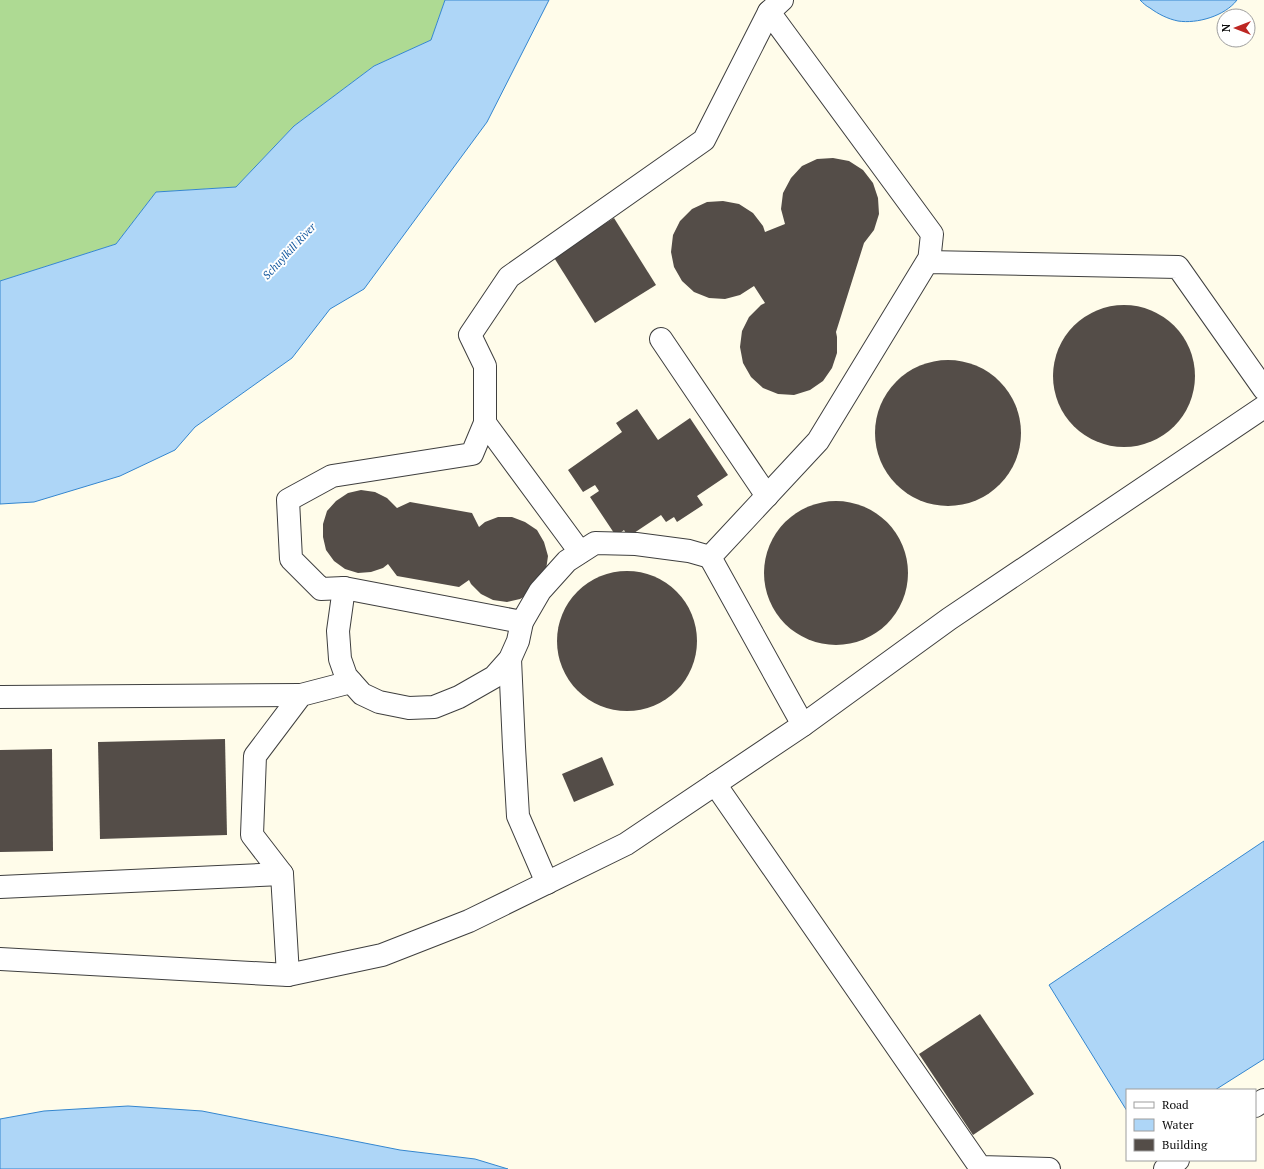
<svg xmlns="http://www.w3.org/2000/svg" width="1264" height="1169" viewBox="0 0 1264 1169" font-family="'PT Serif',serif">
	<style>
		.forest { fill: #aeda93 }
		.water { fill: #aed6f7; stroke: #3486cf }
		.building { fill: #544d48 }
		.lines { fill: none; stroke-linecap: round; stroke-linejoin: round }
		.minor-casing { stroke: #3f3f3f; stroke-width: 24 }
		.minor { stroke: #fff; stroke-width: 22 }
		.labels { text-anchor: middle; stroke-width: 4; stroke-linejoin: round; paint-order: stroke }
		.water-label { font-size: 11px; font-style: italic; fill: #14589e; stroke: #fff }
	</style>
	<rect width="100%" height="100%" fill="#fffcea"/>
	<!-- forest -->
	<polygon class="forest" points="0,0 445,0 431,40 374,66 294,126 236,187 156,192 116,244 0,281"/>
	<!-- water -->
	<g class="water">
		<polygon points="445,0 549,0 487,122 364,289 330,309 292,358 195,427 175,450 120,476 34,502 0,504 0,281 116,244 156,192 236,187 294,126 374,66 431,40"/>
		<path d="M1140 0H1237C1225 16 1197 24 1178 21 1168 19 1158 14 1150 8 1146 6 1143 3 1140 0Z"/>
		<polygon points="1264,841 1264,1059 1215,1090 1127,1090 1127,1111 1049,985"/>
		<polygon points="128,1106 202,1111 400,1150 475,1159 508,1169 0,1169 0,1119 44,1111"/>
	</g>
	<!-- building -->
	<g class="building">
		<polygon points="833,158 849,161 863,170 873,183 878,198 879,214 874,230 864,243 836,332 837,337 837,353 832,368 823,381 810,390 794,395 778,394 763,388 751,377 743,363 740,347 742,331 749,317 761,305 765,303 754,286 740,295 725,299 709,298 694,292 682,281 674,267 671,252 673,235 680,221 692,209 707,202 723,201 739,204 753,213 763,226 765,232 785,224 781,209 783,193 791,178 802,166 817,159"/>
		<polygon points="614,218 656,285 595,323 553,256"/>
		<circle cx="1124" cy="376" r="71"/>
		<circle cx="948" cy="433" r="73"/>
		<polygon points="637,409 658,440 690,418 728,475 697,496 703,505 677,522 674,517 666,522 661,515 628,537 624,530 616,536 590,497 599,491 595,485 583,492 568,470 622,432 616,423"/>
		<polygon points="361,490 375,492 387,498 397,508 410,502 472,513 479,527 485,522 498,517 512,517 525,522 537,530 544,542 548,556 546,570 531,593 520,599 507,602 493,600 481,594 471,584 469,580 459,587 397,576 388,564 383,568 371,572 358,573 345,569 334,561 326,550 323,537 323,524 327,511 336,501 348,493"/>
		<circle cx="836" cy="573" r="72"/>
		<circle cx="627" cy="641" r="70"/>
		<polygon points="225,739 227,835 100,839 98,742"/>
		<polygon points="52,749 53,851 0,852 0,750"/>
		<polygon points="602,757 614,785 574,802 562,774"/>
		<polygon points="980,1014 1034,1094 973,1135 919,1054"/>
	</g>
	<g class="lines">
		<!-- minor casing -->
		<g class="minor-casing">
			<g id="minor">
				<polyline points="769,12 932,234 929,262"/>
				<polyline points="661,339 767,496"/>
				<polyline points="485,423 580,552"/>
				<polyline points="344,588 338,631 340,659 346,676 362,694 379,702 409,708 434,707 459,697 494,677 510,659 518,641 522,622 540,591 567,561 595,543 636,544 689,551 710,557"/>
				<polyline points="522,622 344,588 321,589 291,559 288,500 332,476 472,454 485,423 485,366 470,335 509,277 704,140 769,12 782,0"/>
				<polyline points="510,659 514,747 518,816 547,883"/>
				<polyline points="0,697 301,695"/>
				<polyline points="803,725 710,557 818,441 927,262 1178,267 1264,389"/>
				<polyline points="715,784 980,1167 1049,1169"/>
				<polyline points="0,887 282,874"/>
				<polyline points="0,959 288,975 382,955 469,921 626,844 803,725 949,619 1264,407"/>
				<polyline points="288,975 282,874 252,835 255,756 301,695 351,682"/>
				<polyline points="1255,1106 1264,1100"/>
				<polyline points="1165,1169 1178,1160"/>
			</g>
		</g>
		<!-- minor -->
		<use href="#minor" class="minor"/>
	</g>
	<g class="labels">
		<!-- water labels -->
		<g class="water-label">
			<text transform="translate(289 251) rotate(-47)" y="4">Schuylkill River</text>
		</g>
	</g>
	<!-- legend -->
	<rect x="1126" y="1089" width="130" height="72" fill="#ffffff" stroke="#9e9e9e"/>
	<rect x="1134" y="1102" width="20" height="6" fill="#ffffff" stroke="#9e9e9e"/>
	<text x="1162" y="1109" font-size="12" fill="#0c0c0c">Road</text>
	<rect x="1134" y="1119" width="20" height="12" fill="#aed6f7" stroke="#9e9e9e"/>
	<text x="1162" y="1129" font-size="12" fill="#0c0c0c">Water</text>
	<rect x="1134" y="1139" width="20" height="12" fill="#544d48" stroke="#9e9e9e"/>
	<text x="1162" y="1149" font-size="12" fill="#0c0c0c">Building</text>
	<!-- north arrow -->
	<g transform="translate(1236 28) rotate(270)"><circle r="19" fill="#ffffff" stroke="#9e9e9e"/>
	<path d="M0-3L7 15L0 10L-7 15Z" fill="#bd2622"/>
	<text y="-6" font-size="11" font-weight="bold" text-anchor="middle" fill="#0c0c0c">N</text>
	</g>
</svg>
